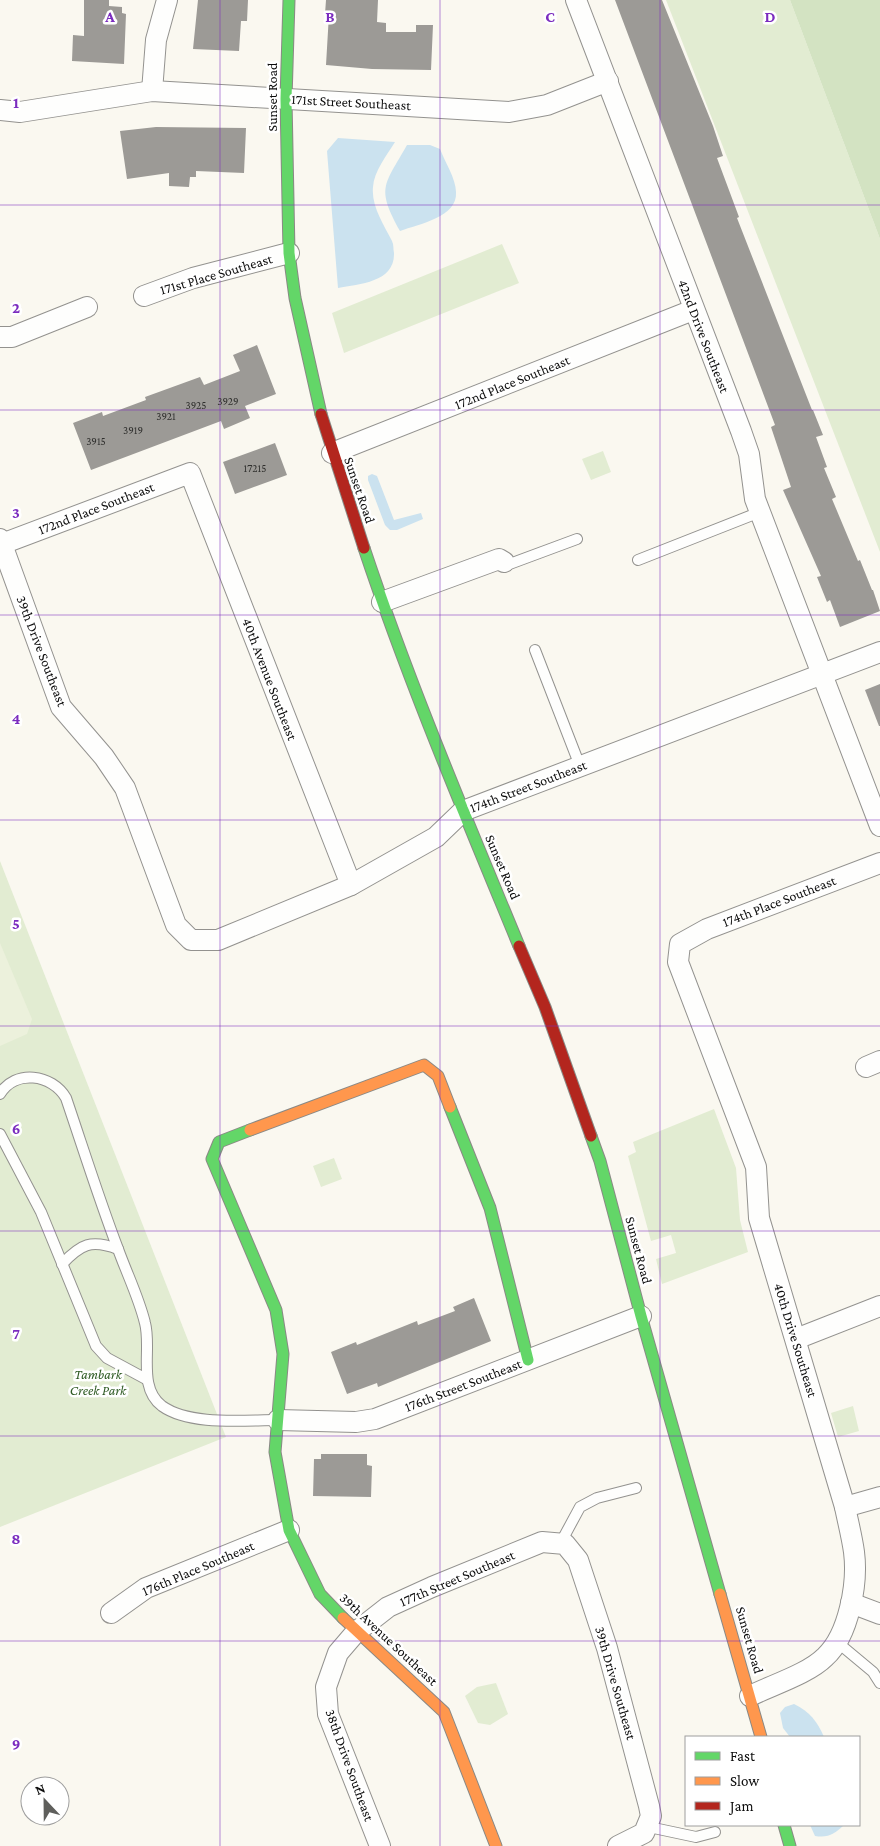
<svg xmlns="http://www.w3.org/2000/svg" width="880" height="1846" viewBox="0 0 880 1846" font-family="'Crimson Pro',serif">
	<style>
		.green { fill: #e2ecd2 }
		.forest { fill: #d3e3c2 }
		.pitch { fill: #ecf1dc }
		.water { fill: #cbe2ef }
		.building { fill: #9c9a96 }
		.lines { fill: none; stroke-linecap: round; stroke-linejoin: round }
		.lane-casing { stroke: #93928f; stroke-width: 12 }
		.street-casing { stroke: #93928f; stroke-width: 22 }
		.fast-casing { stroke: #8a8985; stroke-width: 13 }
		.slow-casing { stroke: #8a8985; stroke-width: 13 }
		.jam-casing { stroke: #8a8985; stroke-width: 13 }
		.lane { stroke: #fefefd; stroke-width: 10 }
		.street { stroke: #fefefd; stroke-width: 20 }
		.fast { stroke: #63d668; stroke-width: 11 }
		.slow { stroke: #ff974d; stroke-width: 11 }
		.jam { stroke: #b3261e; stroke-width: 11 }
		.grid { fill: none; stroke: #7b2cbf; stroke-width: 1; stroke-opacity: 0.55 }
		.labels { text-anchor: middle; stroke-width: 5; stroke-linejoin: round; paint-order: stroke }
		.number-label { font-size: 11px; fill: #30302e }
		.street-label { font-size: 14px; fill: #0c0c0c; stroke: #fff }
		.park-label { font-size: 14px; font-style: italic; fill: #2f5b24; stroke: #fff }
		.grid-label { font-size: 16px; text-anchor: middle; font-weight: bold; fill: #7b2cbf; stroke: #fff; stroke-width: 5; stroke-linejoin: round; paint-order: stroke }
	</style>
	<rect width="100%" height="100%" fill="#faf8f0"/>
	<!-- green -->
	<g class="green">
		<polygon points="666,0 790,0 880,239 880,552"/>
		<polygon points="502,244 519,283 344,353 332,313"/>
		<polygon points="603,451 611,472 591,480 582,459"/>
		<polygon points="0,861 226,1437 0,1527"/>
		<polygon points="714,1109 736,1168 740,1220 748,1252 662,1284 656,1259 676,1253 671,1235 651,1241 628,1156 636,1152 633,1142"/>
		<polygon points="334,1158 342,1179 321,1187 313,1166"/>
		<polygon points="853,1406 859,1431 838,1437 831,1413"/>
		<polygon points="496,1683 508,1714 490,1725 478,1723 465,1696 477,1687"/>
	</g>
	<!-- forest -->
	<polygon class="forest" points="790,0 880,0 880,239"/>
	<!-- pitch -->
	<polygon class="pitch" points="0,943 32,1019 27,1034 0,1046"/>
	<!-- water -->
	<g class="water">
		<path d="M338 138 395 142C387 155 374 171 373 187 371 206 384 225 392 241 394 245 393 249 394 253 395 282 360 284 338 288L327 151Z"/>
		<path d="M407 145H430L440 149C445 162 456 179 456 192 458 217 419 224 400 231 376 187 384 186 407 145Z"/>
		<polygon points="372,474 377,476 394,520 421,513 423,519 397,530 390,530 385,525 368,480 368,476"/>
		<path d="M794 1704C810 1712 817 1721 824 1737H790L783 1728 780 1713 785 1707Z"/>
		<path d="M810 1825H844C834 1834 829 1838 815 1836Z"/>
	</g>
	<!-- building -->
	<g class="building">
		<polygon points="84,0 109,0 109,6 122,7 122,13 126,14 124,64 72,61 73,35 84,36"/>
		<polygon points="198,0 248,0 247,21 241,21 239,51 193,49"/>
		<polygon points="326,0 378,0 377,22 386,23 386,32 416,32 416,25 433,25 431,70 372,69 326,65 329,14 325,14"/>
		<polygon points="615,0 662,0 713,126 723,156 717,158 739,217 737,218 812,410 813,410 823,435 816,437 827,467 824,468 836,497 832,499 858,561 860,560 872,590 873,590 880,611 840,627 830,600 827,602 817,577 821,576 783,490 791,487 771,427 775,425"/>
		<polygon points="156,127 246,128 244,173 196,171 196,177 190,177 189,187 169,186 169,173 127,179 120,131"/>
		<polygon points="257,345 276,394 245,406 250,418 224,429 221,421 91,470 73,423 102,412 103,416 146,400 145,397 200,377 204,385 240,371 233,355"/>
		<polygon points="275,443 287,475 235,494 223,462"/>
		<polygon points="880,684 880,726 879,726 865,690"/>
		<polygon points="474,1298 491,1341 378,1387 377,1383 347,1394 331,1352 356,1342 357,1345 417,1321 418,1325 455,1311 453,1307"/>
		<polygon points="321,1454 367,1454 367,1465 372,1466 371,1497 313,1496 314,1459 321,1459"/>
	</g>
	<g class="lines">
		<!-- lane casing -->
		<g class="lane-casing">
			<g id="lane">
				<polyline points="638,560 760,512"/>
				<polyline points="504,562 507,565 577,539"/>
				<polyline points="535,650 580,766"/>
				<path d="M0 1094C15 1069 52 1074 66 1098 83 1148 99 1199 118 1249 127 1274 139 1298 145 1323 152 1349 137 1387 162 1406 190 1426 244 1420 277 1420"/>
				<polyline points="0,1134 41,1212 96,1346 107,1358 146,1379"/>
				<path d="M62 1264C81 1244 91 1239 118 1249"/>
				<polyline points="560,1544 580,1507 597,1498 636,1488"/>
				<polyline points="837,1642 873,1672 880,1683"/>
				<polyline points="649,1827 696,1837 715,1832"/>
			</g>
		</g>
		<!-- street casing -->
		<g class="street-casing">
			<g id="street">
				<polyline points="576,0 741,431 749,454 755,499 880,826"/>
				<polyline points="152,91 156,40 167,0"/>
				<polyline points="0,110 20,112 152,91 509,112 547,105 608,81"/>
				<polyline points="144,296 193,278 289,253"/>
				<polyline points="0,337 12,337 87,307"/>
				<polyline points="332,453 693,310"/>
				<polyline points="0,539 61,707 104,757 125,788 176,925 191,940 218,940 351,885 436,837 463,811 880,652"/>
				<polyline points="2,544 190,473 351,885"/>
				<polyline points="382,602 499,559 504,562"/>
				<polyline points="866,1067 880,1061"/>
				<polyline points="796,1339 880,1306"/>
				<polyline points="278,1420 356,1422 375,1419 641,1316"/>
				<polyline points="845,1507 880,1497"/>
				<polyline points="851,1603 880,1614"/>
				<polyline points="111,1613 146,1588 289,1530"/>
				<path d="M750 1696C772 1685 808 1674 825 1657 849 1635 858 1583 854 1552 852 1537 848 1522 845 1507L759 1218 756 1167 678 962 680 944 707 929 880 863"/>
				<polyline points="380,1846 328,1714 326,1687 338,1653 356,1632 388,1607 432,1587 542,1542 565,1544 578,1560 607,1648 649,1806 651,1816 644,1833 618,1846"/>
			</g>
		</g>
		<!-- fast casing -->
		<g class="fast-casing">
			<g id="fast">
				<polyline points="289,0 286,99 289,253 295,298 321,414"/>
				<path d="M364 548C409 683 465 815 519 946"/>
				<polyline points="450,1107 490,1208 528,1360"/>
				<polyline points="250,1130 219,1142 212,1159 276,1310 283,1354 275,1452 289,1530 320,1594 343,1618"/>
				<polyline points="591,1136 600,1161 641,1316 720,1594"/>
				<polyline points="784,1825 790,1846"/>
			</g>
		</g>
		<!-- slow casing -->
		<g class="slow-casing">
			<g id="slow">
				<polyline points="250,1130 424,1065 438,1076 450,1107"/>
				<polyline points="720,1594 761,1737"/>
				<polyline points="343,1618 444,1712 496,1846"/>
			</g>
		</g>
		<!-- jam casing -->
		<g class="jam-casing">
			<g id="jam">
				<polyline points="321,414 364,548"/>
				<polyline points="519,946 545,1007 591,1136"/>
			</g>
		</g>
		<!-- lane -->
		<use href="#lane" class="lane"/>
		<!-- street -->
		<use href="#street" class="street"/>
		<!-- fast -->
		<use href="#fast" class="fast"/>
		<!-- slow -->
		<use href="#slow" class="slow"/>
		<!-- jam -->
		<use href="#jam" class="jam"/>
	</g>
	<!-- grid -->
	<path class="grid" d="M220 0V1846M440 0V1846M660 0V1846M0 205H880M0 410H880M0 615H880M0 820H880M0 1026H880M0 1231H880M0 1436H880M0 1641H880"/>
	<g class="labels">
		<!-- number labels -->
		<g class="number-label">
			<text x="228" y="405">3929</text>
			<text x="196" y="409">3925</text>
			<text x="166" y="420">3921</text>
			<text x="133" y="434">3919</text>
			<text x="96" y="445">3915</text>
			<text x="255" y="472">17215</text>
		</g>
		<!-- street labels -->
		<g class="street-label">
			<text transform="translate(272 97) rotate(-90)" y="5">Sunset Road</text>
			<text transform="translate(351 102) rotate(3)" y="5">171st Street Southeast</text>
			<text transform="translate(216 274) rotate(-16)" y="5">171st Place Southeast</text>
			<text transform="translate(704 336) rotate(69)" y="5">42nd Drive Southeast</text>
			<text transform="translate(512 382) rotate(-22)" y="5">172nd Place Southeast</text>
			<text transform="translate(360 490) rotate(71)" y="5">Sunset Road</text>
			<text transform="translate(96 508) rotate(-21)" y="5">172nd Place Southeast</text>
			<text transform="translate(42 651) rotate(69)" y="5">39th Drive Southeast</text>
			<text transform="translate(270 679) rotate(69)" y="5">40th Avenue Southeast</text>
			<text transform="translate(528 786) rotate(-21)" y="5">174th Street Southeast</text>
			<text transform="translate(503 867) rotate(67)" y="5">Sunset Road</text>
			<text transform="translate(779 901) rotate(-21)" y="5">174th Place Southeast</text>
			<text transform="translate(639 1250) rotate(75)" y="5">Sunset Road</text>
			<text transform="translate(796 1340) rotate(73)" y="5">40th Drive Southeast</text>
			<text transform="translate(463 1385) rotate(-21)" y="5">176th Street Southeast</text>
			<text transform="translate(198 1568) rotate(-23)" y="5">176th Place Southeast</text>
			<text transform="translate(457 1578) rotate(-23)" y="5">177th Street Southeast</text>
			<text transform="translate(389 1639) rotate(43)" y="5">39th Avenue Southeast</text>
			<text transform="translate(750 1640) rotate(74)" y="5">Sunset Road</text>
			<text transform="translate(616 1683) rotate(74)" y="5">39th Drive Southeast</text>
			<text transform="translate(350 1765) rotate(70)" y="5">38th Drive Southeast</text>
		</g>
		<!-- park labels -->
		<g class="park-label">
			<text x="98" y="1379">Tambark<tspan x="98" dy="16">Creek Park</tspan></text>
		</g>
	</g>
	<g class="grid-label">
		<text x="110" y="22">A</text>
		<text x="330" y="22">B</text>
		<text x="550" y="22">C</text>
		<text x="770" y="22">D</text>
		<text x="16" y="108">1</text>
		<text x="16" y="313">2</text>
		<text x="16" y="518">3</text>
		<text x="16" y="724">4</text>
		<text x="16" y="929">5</text>
		<text x="16" y="1134">6</text>
		<text x="16" y="1339">7</text>
		<text x="16" y="1544">8</text>
		<text x="16" y="1749">9</text>
	</g>
	<!-- legend -->
	<rect x="685" y="1736" width="175" height="90" fill="#ffffff" stroke="#9e9e9e"/>
	<rect x="695" y="1752" width="25" height="8" fill="#63d668" stroke="#9e9e9e"/>
	<text x="730" y="1761" font-size="15" fill="#0c0c0c">Fast</text>
	<rect x="695" y="1777" width="25" height="8" fill="#ff974d" stroke="#9e9e9e"/>
	<text x="730" y="1786" font-size="15" fill="#0c0c0c">Slow</text>
	<rect x="695" y="1802" width="25" height="8" fill="#b3261e" stroke="#9e9e9e"/>
	<text x="730" y="1811" font-size="15" fill="#0c0c0c">Jam</text>
	<!-- north arrow -->
	<g transform="translate(45 1801) rotate(338)"><circle r="24" fill="#ffffff" stroke="#9e9e9e"/>
	<path d="M0-4L9 19L0 12L-9 19Z" fill="#5f5f5c"/>
	<text y="-8" font-size="14" font-weight="bold" text-anchor="middle" fill="#0c0c0c">N</text>
	</g>
</svg>
